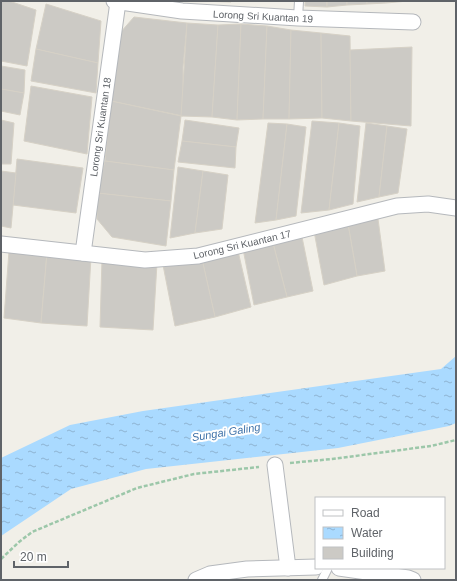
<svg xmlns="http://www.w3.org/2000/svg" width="457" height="581" viewBox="0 0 457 581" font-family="Arial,sans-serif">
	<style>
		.water { fill: url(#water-ripples) }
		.building { fill: #cccac5; stroke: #d6d1c6 }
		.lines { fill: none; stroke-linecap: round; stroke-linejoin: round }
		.lane-casing { stroke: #b5b8bc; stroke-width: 10 }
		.street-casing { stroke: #b5b8bc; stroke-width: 17 }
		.path { stroke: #9cc7a9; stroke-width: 2.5; stroke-dasharray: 4 2; stroke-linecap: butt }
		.lane { stroke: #fff; stroke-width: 8 }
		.street { stroke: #fff; stroke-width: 15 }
		.labels { text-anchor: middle; stroke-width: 4; stroke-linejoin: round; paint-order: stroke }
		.street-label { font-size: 10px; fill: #5f6368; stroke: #fff }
		.water-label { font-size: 11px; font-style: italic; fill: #4174aa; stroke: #fff }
	</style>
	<defs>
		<pattern id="water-ripples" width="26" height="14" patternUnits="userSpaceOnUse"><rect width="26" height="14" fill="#aadaff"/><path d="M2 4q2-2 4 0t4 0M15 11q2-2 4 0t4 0" fill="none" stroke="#8eb4d2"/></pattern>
	</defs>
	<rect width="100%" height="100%" fill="#f1efe8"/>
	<!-- water -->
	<polygon class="water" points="456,356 456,423 449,426 338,448 146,469 71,489 1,536 1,458 70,425 143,411 441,369"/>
	<!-- building -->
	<g class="building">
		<polygon points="1,1 9,1 36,10 27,66 1,61"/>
		<polygon points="198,1 232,1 231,2"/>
		<polygon points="305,1 327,1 327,7 305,6"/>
		<polygon points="327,1 347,1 347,5 327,7"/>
		<polygon points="347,1 367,1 367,4 347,5"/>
		<polygon points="367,1 386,1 386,3 367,4"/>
		<polygon points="386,1 408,1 386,3"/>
		<polygon points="46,4 101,21 98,63 36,49"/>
		<polygon points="134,17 187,23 183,67 183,116 111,101 120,33"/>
		<polygon points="187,23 218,25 212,117 181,116"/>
		<polygon points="241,24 237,120 212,117 218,25"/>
		<polygon points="241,24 267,26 263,119 237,120"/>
		<polygon points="267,26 291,30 289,119 263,119"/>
		<polygon points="291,30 321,33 322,118 289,119"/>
		<polygon points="321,33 350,36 351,121 322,118"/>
		<polygon points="412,47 411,126 351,121 350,50"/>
		<polygon points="36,49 98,63 96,93 31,81"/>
		<polygon points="1,66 25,70 24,93 1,89"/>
		<polygon points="31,86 92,97 87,154 24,141"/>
		<polygon points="1,89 24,93 20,115 1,111"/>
		<polygon points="111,101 181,116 174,170 105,161"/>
		<polygon points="1,120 14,123 11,164 1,164"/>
		<polygon points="185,120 239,128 236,147 182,141"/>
		<polygon points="312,121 339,123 329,210 301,213"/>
		<polygon points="268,123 287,124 276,220 255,223"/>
		<polygon points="339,123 360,126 353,204 329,210"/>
		<polygon points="366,123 387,126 379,197 357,202"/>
		<polygon points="287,124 306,127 296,216 276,220"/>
		<polygon points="387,126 407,129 398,193 379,197"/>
		<polygon points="182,141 236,147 235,168 178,162"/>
		<polygon points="17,159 83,168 76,213 13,205"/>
		<polygon points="105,161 174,170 171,201 97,193"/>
		<polygon points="178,167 203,171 195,233 170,238"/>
		<polygon points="1,171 16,173 11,228 1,226"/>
		<polygon points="203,171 228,175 222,229 195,233"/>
		<polygon points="97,193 171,201 166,246 112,237 97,219"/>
		<polygon points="378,219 385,271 357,276 348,224"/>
		<polygon points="348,224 357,276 324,285 314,231"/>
		<polygon points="302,237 313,291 287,297 273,243"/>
		<polygon points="273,243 287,297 254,305 243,249"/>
		<polygon points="9,251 47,253 41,323 4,318"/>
		<polygon points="238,251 251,307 215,317 202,259"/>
		<polygon points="47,253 91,257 87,326 41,323"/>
		<polygon points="102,259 157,263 153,330 100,327"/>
		<polygon points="202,259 215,317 175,326 163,265"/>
	</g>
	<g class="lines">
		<!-- lane casing -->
		<g class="lane-casing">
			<g id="lane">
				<polyline points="298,18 299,1"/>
				<polyline points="322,580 328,568"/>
			</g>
		</g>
		<!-- street casing -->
		<g class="street-casing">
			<g id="street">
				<polyline points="114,1 182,11 298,18 413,22"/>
				<polyline points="1,244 145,260 198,256 397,206 428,204 456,208"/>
				<polyline points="83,253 118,2"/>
				<polyline points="275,465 288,568"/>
				<polyline points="339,568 408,578 413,580"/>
				<polyline points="196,580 210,574 247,569 316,567"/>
			</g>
		</g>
		<!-- path -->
		<g class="path">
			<polyline points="290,463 332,459 431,446 456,440"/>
			<polyline points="1,559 19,542 32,532 137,488 194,474 259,467"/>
		</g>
		<!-- lane -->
		<use href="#lane" class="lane"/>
		<!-- street -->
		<use href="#street" class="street"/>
	</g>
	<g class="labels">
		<!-- street labels -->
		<g class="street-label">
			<text transform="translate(263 16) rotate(3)" y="4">Lorong Sri Kuantan 19</text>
			<text transform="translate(100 127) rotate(-82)" y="4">Lorong Sri Kuantan 18</text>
			<text transform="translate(242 244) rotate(-13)" y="4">Lorong Sri Kuantan 17</text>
		</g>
		<!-- water labels -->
		<g class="water-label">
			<text transform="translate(226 432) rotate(-9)" y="4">Sungai Galing</text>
		</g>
	</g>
	<!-- border -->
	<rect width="457" height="581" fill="none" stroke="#5f6368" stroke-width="4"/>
	<!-- legend -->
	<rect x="315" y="497" width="130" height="72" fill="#ffffff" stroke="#bfc1c3"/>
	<rect x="323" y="510" width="20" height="6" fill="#ffffff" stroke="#bfc1c3"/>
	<text x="351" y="517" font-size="12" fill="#5f6368">Road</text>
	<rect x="323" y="527" width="20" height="12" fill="url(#water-ripples)" stroke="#bfc1c3"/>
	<text x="351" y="537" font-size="12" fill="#5f6368">Water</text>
	<rect x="323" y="547" width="20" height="12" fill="#cccac5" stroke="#bfc1c3"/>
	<text x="351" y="557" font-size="12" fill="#5f6368">Building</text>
	<!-- scale -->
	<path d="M14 561v6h54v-6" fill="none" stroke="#5f6368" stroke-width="2"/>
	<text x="20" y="561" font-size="12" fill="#5f6368" stroke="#ffffff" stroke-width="3" paint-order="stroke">20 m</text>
</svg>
